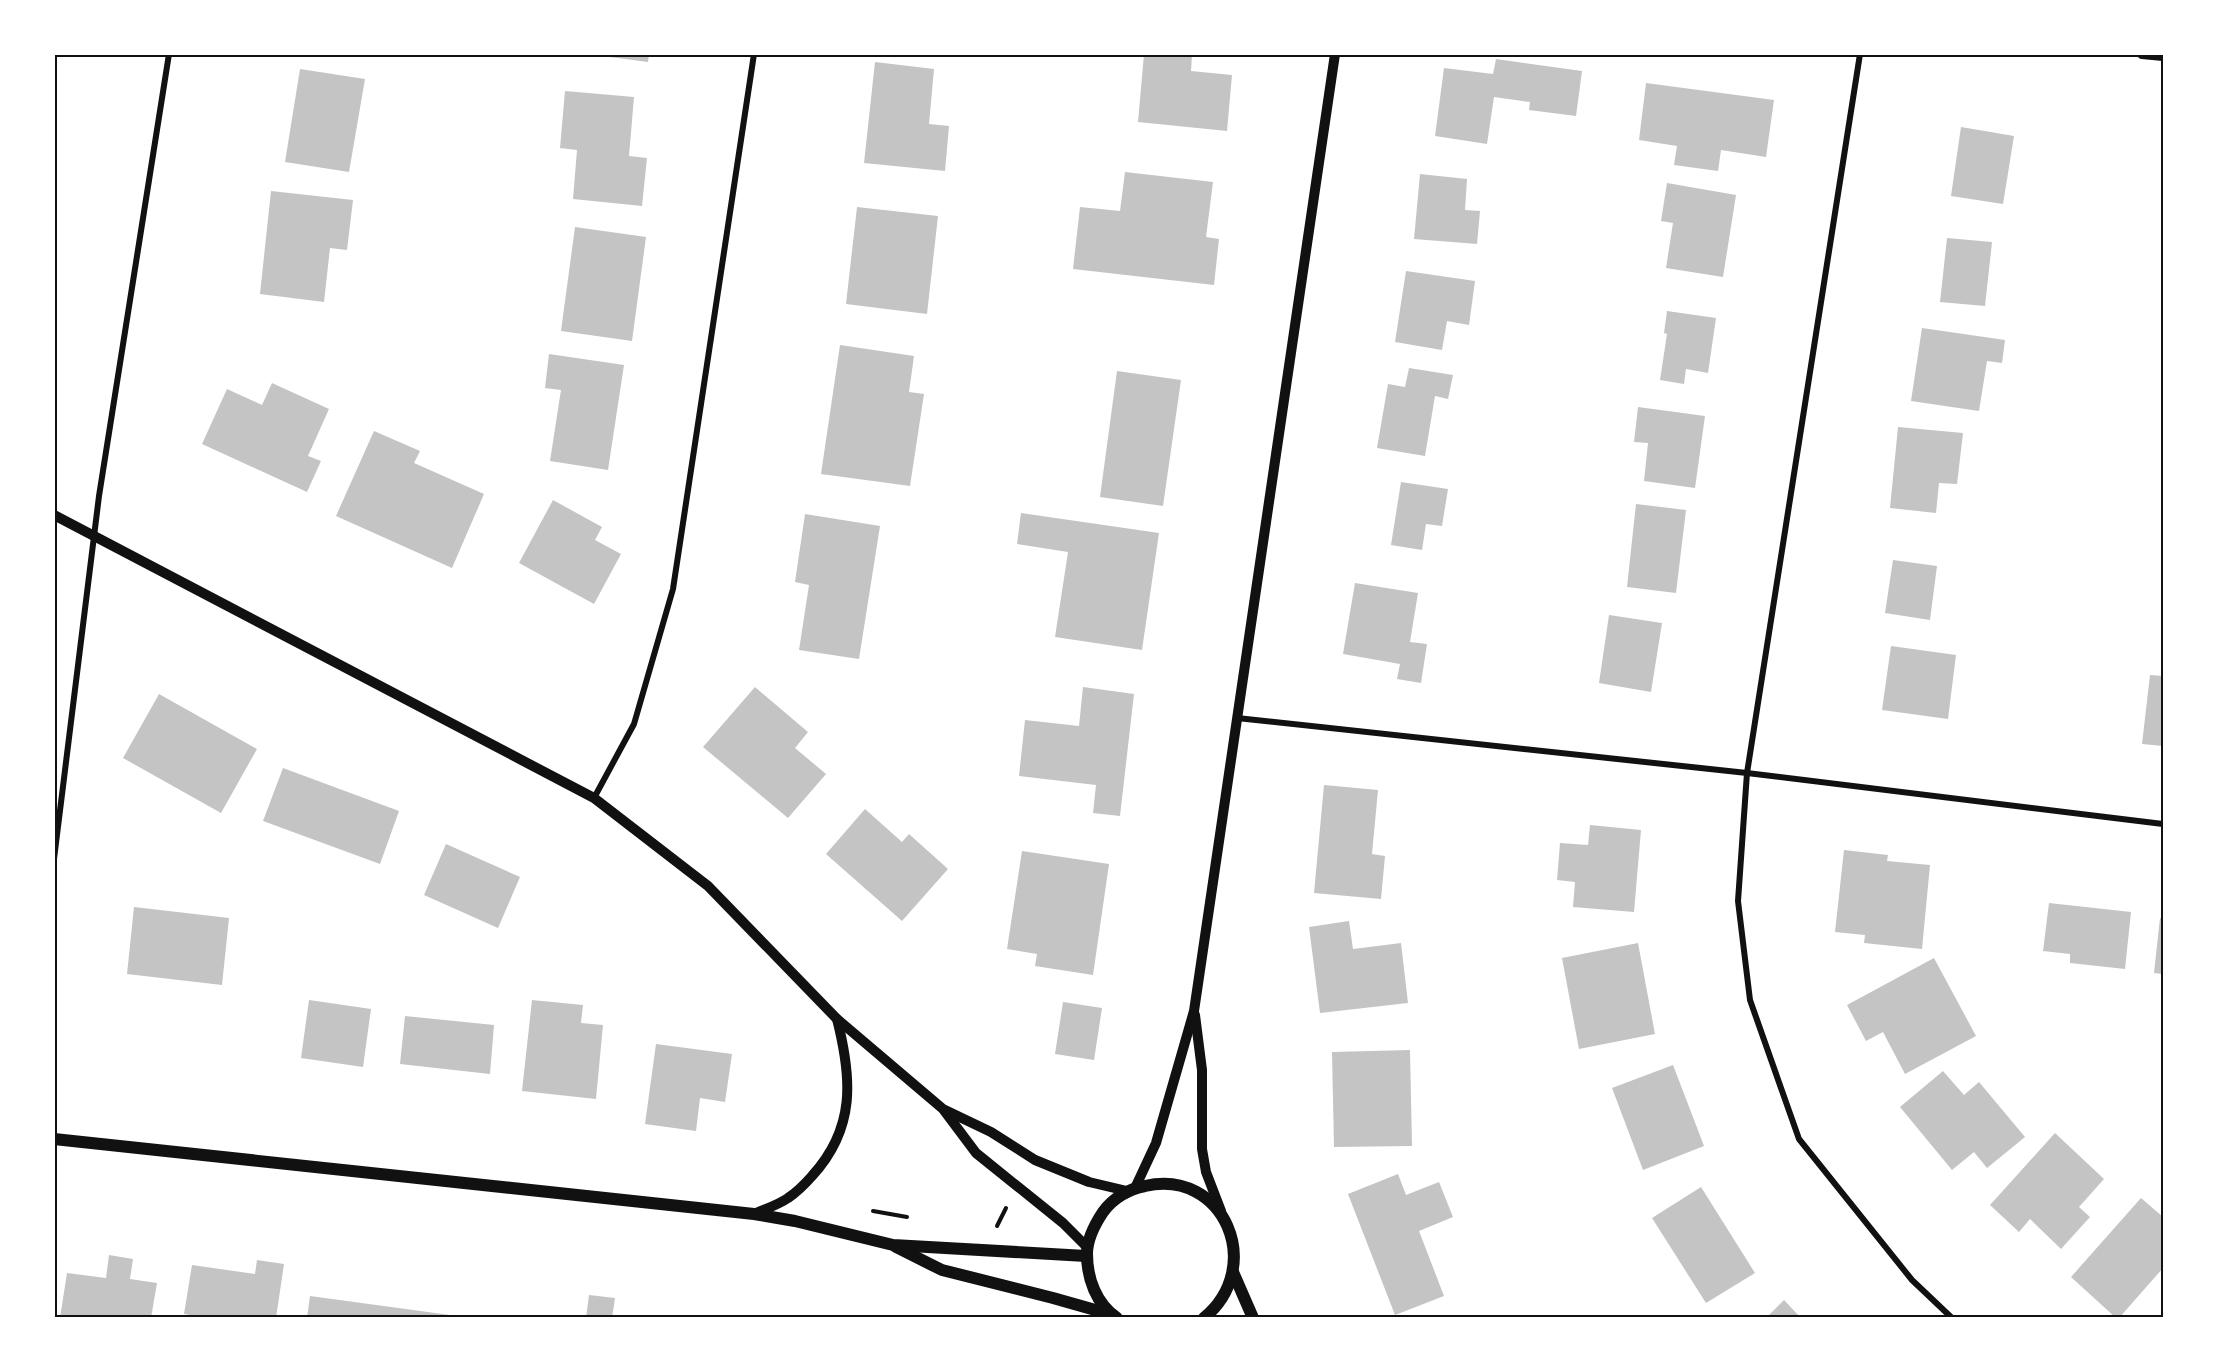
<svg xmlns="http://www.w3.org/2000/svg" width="2217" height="1372" viewBox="0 0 2217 1372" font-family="'Source Sans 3',sans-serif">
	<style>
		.building { fill: #c4c4c4 }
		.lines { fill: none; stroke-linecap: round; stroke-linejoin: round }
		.path { stroke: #111; stroke-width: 4 }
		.minor { stroke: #111; stroke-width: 6 }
		.tertiary { stroke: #111; stroke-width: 10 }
		.secondary { stroke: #111; stroke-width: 12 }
		.neatline { fill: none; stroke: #111; stroke-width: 2 }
	</style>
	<rect width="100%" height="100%" fill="#fff"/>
	<!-- building -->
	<g class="building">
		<polygon points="587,54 649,54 648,62"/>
		<polygon points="1144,54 1192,55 1191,71 1232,75 1227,131 1138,122"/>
		<polygon points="1496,59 1582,71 1576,116 1529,110 1530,102 1494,97 1487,144 1435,136 1444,68 1493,74"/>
		<polygon points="875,62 934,69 929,124 949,126 945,171 864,163"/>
		<polygon points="300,69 365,79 349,172 285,162"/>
		<polygon points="1646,83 1774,100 1766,157 1721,150 1718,171 1674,165 1677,146 1639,140"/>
		<polygon points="565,91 634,97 629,156 647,158 642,206 573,199 577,150 560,148"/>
		<polygon points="1961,127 2014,136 2003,204 1951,196"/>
		<polygon points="1125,172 1213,182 1206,237 1219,239 1214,285 1073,269 1080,207 1120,211"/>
		<polygon points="1420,174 1467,179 1465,210 1480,211 1477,244 1414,239"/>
		<polygon points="1667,183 1736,195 1723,277 1666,268 1673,223 1661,221"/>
		<polygon points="271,191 353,200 347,250 330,248 324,302 260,294"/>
		<polygon points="857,207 938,216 927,314 846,304"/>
		<polygon points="575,227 646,237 632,341 561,331"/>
		<polygon points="1947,238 1992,242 1985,306 1940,302"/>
		<polygon points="1406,271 1475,281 1469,325 1447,321 1442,350 1395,342"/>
		<polygon points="1667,311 1716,318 1708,373 1686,369 1684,384 1660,380 1667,334 1664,333"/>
		<polygon points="1922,328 2005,340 2002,363 1987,361 1979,411 1911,401"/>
		<polygon points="840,345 914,356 909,392 924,394 910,486 821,474"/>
		<polygon points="549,354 624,365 608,470 550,461 561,390 545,388"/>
		<polygon points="1409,368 1453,375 1448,399 1435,396 1425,456 1377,448 1388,384 1405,387"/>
		<polygon points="1117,371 1181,380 1163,506 1100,497"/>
		<polygon points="272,383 329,409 308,456 321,461 307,492 202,444 227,389 262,405"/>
		<polygon points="1638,407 1705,416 1695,488 1644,481 1648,443 1634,442"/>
		<polygon points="1898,427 1963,433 1957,484 1939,483 1936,513 1890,508"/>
		<polygon points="374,431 420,451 414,463 484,494 452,568 336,516"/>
		<polygon points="1401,482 1448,489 1442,526 1426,524 1422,550 1391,545"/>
		<polygon points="553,500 602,527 595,540 621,554 594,604 519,563"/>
		<polygon points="1636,504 1686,510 1676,593 1627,587"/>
		<polygon points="1021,513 1159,533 1142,650 1055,637 1068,552 1017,544"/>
		<polygon points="805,514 880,526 859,659 799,650 809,585 795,582"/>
		<polygon points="1893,560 1937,566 1930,620 1885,613"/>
		<polygon points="1355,583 1418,593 1410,642 1427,644 1421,683 1397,679 1400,664 1343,654"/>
		<polygon points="1609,615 1662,623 1651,692 1599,683"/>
		<polygon points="1891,646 1956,655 1948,719 1882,710"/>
		<polygon points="2150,675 2163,676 2163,746 2142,744"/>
		<polygon points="755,687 808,732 795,748 826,774 788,818 703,747"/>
		<polygon points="1083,687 1134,694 1120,816 1093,813 1096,785 1019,776 1025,720 1079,726"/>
		<polygon points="159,694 257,749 221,813 123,758"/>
		<polygon points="283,768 399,811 380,864 263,821"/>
		<polygon points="1324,785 1378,790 1372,854 1385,856 1381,899 1314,893"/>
		<polygon points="865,809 902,842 909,834 948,869 902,921 826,854"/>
		<polygon points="1590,825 1641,830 1634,912 1573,907 1575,882 1557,880 1560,843 1588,845"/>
		<polygon points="446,844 520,877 498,928 424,895"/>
		<polygon points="1844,850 1888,855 1887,861 1930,865 1922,949 1864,943 1865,935 1835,932"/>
		<polygon points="1022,851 1109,864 1093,975 1035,966 1037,954 1007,949"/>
		<polygon points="2049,903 2131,912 2125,969 2070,963 2070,954 2043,951"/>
		<polygon points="134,907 229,918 222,985 127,974"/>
		<polygon points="2160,918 2163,918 2163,974 2154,973"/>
		<polygon points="1349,921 1353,949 1401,943 1408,1003 1320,1013 1309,927"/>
		<polygon points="1638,943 1655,1034 1579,1049 1562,958"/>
		<polygon points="1934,958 1976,1036 1905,1074 1883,1032 1866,1041 1847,1005"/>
		<polygon points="309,1000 371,1009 363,1067 301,1058"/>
		<polygon points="532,1000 583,1005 581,1023 603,1025 596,1099 522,1091"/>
		<polygon points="1063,1002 1102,1008 1094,1060 1055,1054"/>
		<polygon points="405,1016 494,1025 490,1074 400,1064"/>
		<polygon points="656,1044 732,1054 725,1102 700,1098 696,1131 645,1124"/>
		<polygon points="1410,1050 1412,1146 1334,1147 1332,1052"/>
		<polygon points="1673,1065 1704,1146 1643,1170 1612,1088"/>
		<polygon points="1943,1071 1964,1095 1979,1082 2025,1137 1987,1168 1974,1152 1952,1170 1900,1107"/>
		<polygon points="2055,1133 2104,1179 2079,1207 2090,1217 2061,1249 2030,1219 2019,1232 1990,1205"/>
		<polygon points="1398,1174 1406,1195 1439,1182 1453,1217 1419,1231 1444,1296 1395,1315 1348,1194"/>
		<polygon points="1701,1187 1755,1273 1706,1303 1652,1218"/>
		<polygon points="2141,1198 2163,1217 2163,1268 2119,1318 2116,1318 2071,1277"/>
		<polygon points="109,1255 133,1259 130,1279 157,1283 151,1318 60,1318 67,1273 106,1278"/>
		<polygon points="257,1260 284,1264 276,1318 208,1318 184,1314 192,1265 255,1274"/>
		<polygon points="589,1295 615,1298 612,1318 586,1318"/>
		<polygon points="310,1296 450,1315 450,1318 307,1318"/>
		<polygon points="1784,1300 1801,1318 1766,1318"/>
		<polygon points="540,1315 556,1317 556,1318 539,1318"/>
	</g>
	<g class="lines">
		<!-- path -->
		<g class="path">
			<polyline points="873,1211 907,1217"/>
			<polyline points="997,1226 1006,1208"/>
		</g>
		<!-- minor -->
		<g class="minor">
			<polyline points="1860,54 1747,773 1738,901 1750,1000 1799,1139 1912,1280 1952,1318"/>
			<polyline points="1237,718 1747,773 2163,824"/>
			<polyline points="594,798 634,724 673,589 754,54"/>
			<polyline points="54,859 99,496 169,54"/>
		</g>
		<!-- tertiary -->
		<g class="tertiary">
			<polyline points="2142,54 2163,56"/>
			<polyline points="54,515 594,798 708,886 837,1019 943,1109 976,1153 1063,1223 1087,1247"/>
			<polyline points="1195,1015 1202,1070 1202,1149 1206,1172 1221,1211"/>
			<polyline points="945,1110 991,1132 1035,1160 1089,1182 1127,1191"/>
			<polyline points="1135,1188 1156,1143 1194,1011 1335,54"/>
			<path d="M754 1214C765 1209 778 1205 788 1198 797 1192 805 1184 812 1176 856 1128 852 1078 837 1019"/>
		</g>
		<!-- secondary -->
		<g class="secondary">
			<polyline points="54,1139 754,1214 795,1221 893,1245 1086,1256"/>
			<polyline points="896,1247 942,1270 1053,1298 1113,1315"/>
			<polyline points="1233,1272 1253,1318"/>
			<path d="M1117 1318C1096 1304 1087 1278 1087 1254 1087 1239 1095 1224 1103 1212 1113 1198 1129 1189 1145 1186 1224 1168 1266 1267 1204 1318"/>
		</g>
	</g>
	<!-- border -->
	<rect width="2217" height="1372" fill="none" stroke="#ffffff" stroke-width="111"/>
	<rect x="56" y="56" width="2106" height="1260" class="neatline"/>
</svg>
